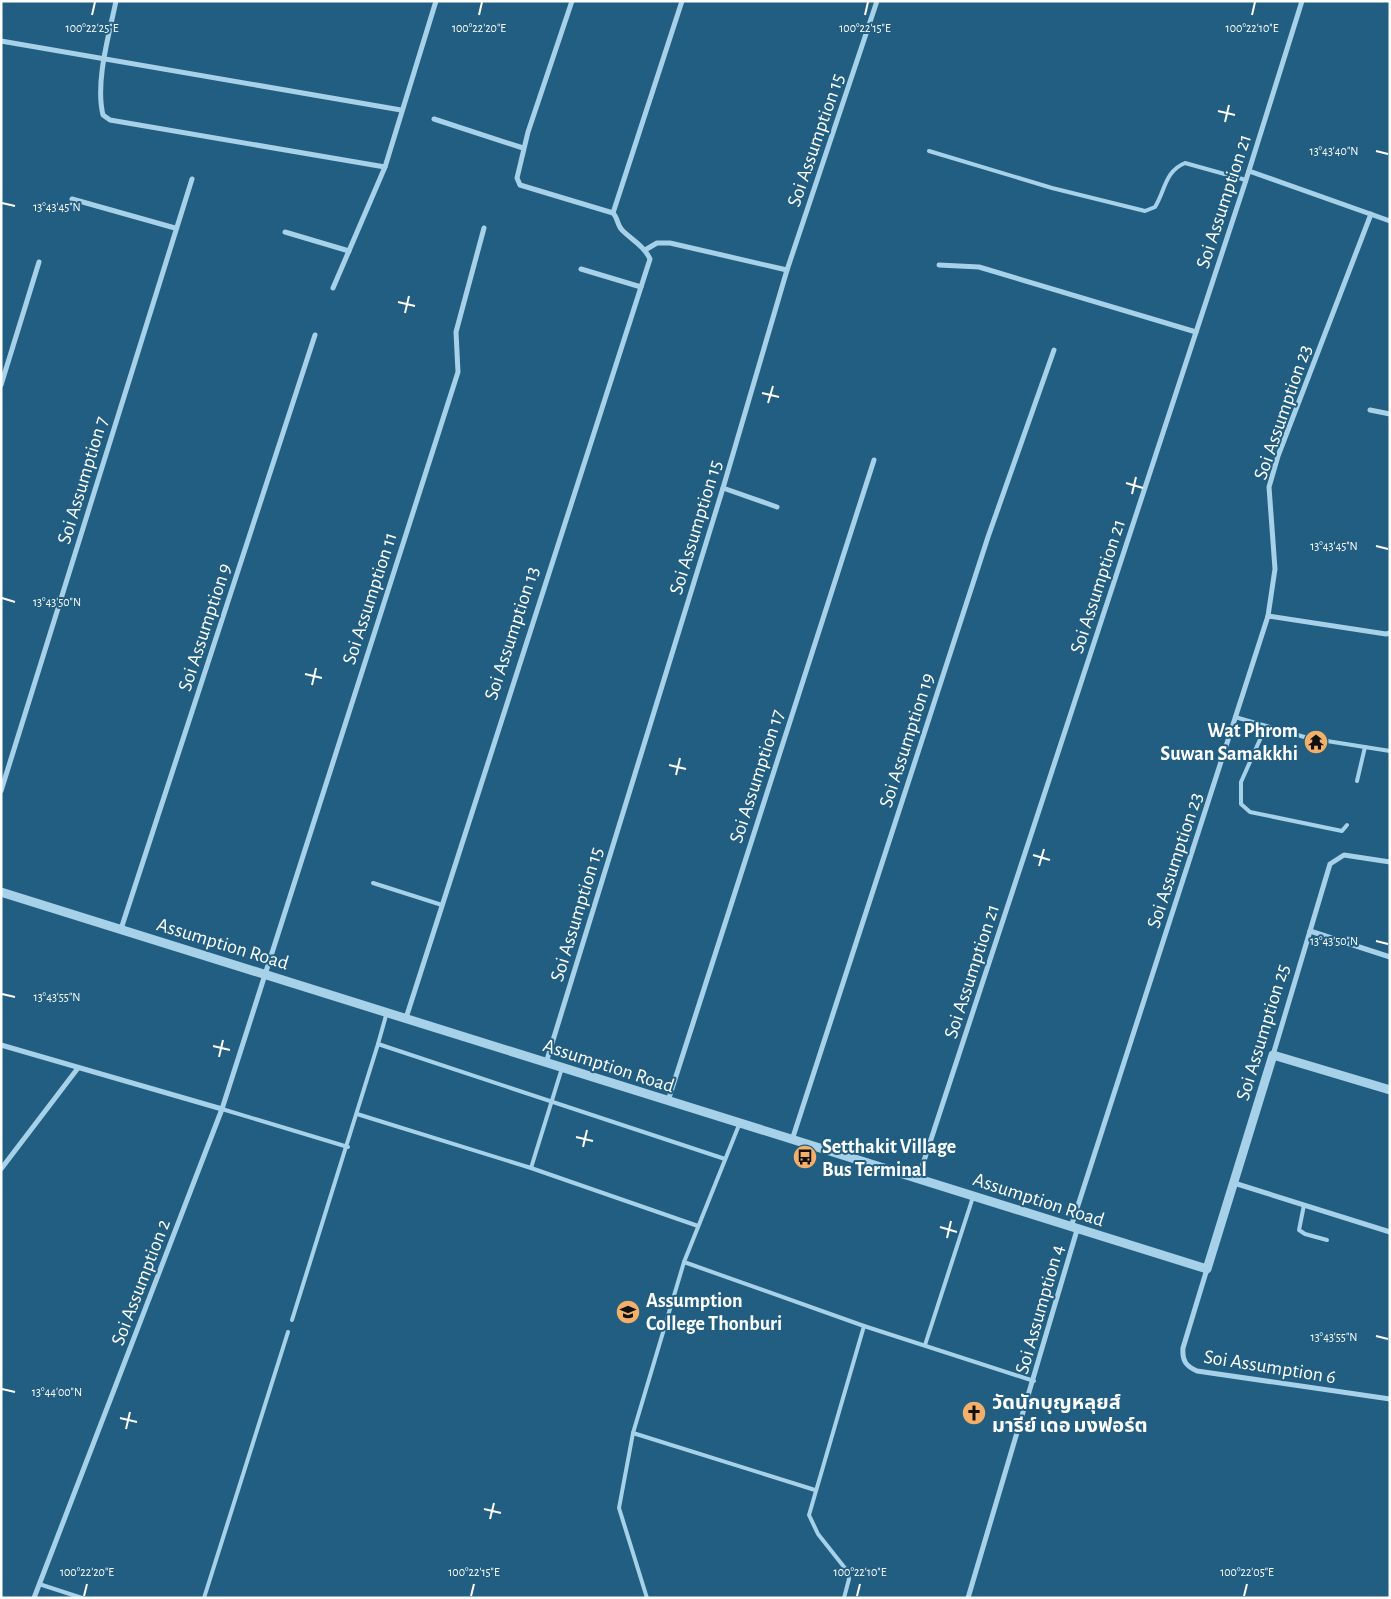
<svg xmlns="http://www.w3.org/2000/svg" width="1391" height="1599" viewBox="0 0 1391 1599" font-family="'Alegreya Sans','Noto Sans Thai',sans-serif">
	<style>
		.lines { fill: none; stroke-linecap: round; stroke-linejoin: round }
		.service { stroke: #a7d1e8; stroke-width: 4 }
		.minor { stroke: #a7d1e8; stroke-width: 5 }
		.tertiary { stroke: #a7d1e8; stroke-width: 9 }
		.ticks { fill: none; stroke: #fff; stroke-width: 2 }
		.labels { text-anchor: middle; stroke-width: 4; stroke-linejoin: round; paint-order: stroke }
		.street-label { font-size: 20px; fill: #fff; stroke: #215e81 }
		.poi-label { font-size: 20px; font-weight: bold; fill: #fff; stroke: #215e81; text-anchor: start }
		.ticks-label { font-size: 12px; text-anchor: middle; fill: #fff; stroke: #215e81; stroke-width: 4; stroke-linejoin: round; paint-order: stroke }
	</style>
	<rect width="100%" height="100%" fill="#215e81"/>
	<g class="lines">
		<!-- service -->
		<g class="service">
			<path d="M929 151 1052 188 1145 211 1155 207C1165 191 1165 171 1185 163L1246 180"/>
			<polyline points="1235,717 1308,738 1390,751"/>
			<polyline points="1266,726 1241,782 1241,804 1250,812 1342,831 1347,825"/>
			<polyline points="1357,781 1365,747"/>
			<polyline points="373,883 442,905"/>
			<polyline points="378,1044 387,1012"/>
			<polyline points="222,1109 348,1147"/>
			<polyline points="357,1114 531,1168 698,1226"/>
			<polyline points="739,1125 684,1262 864,1326 809,1515 818,1534 848,1572 849,1579 844,1598"/>
			<polyline points="531,1168 562,1068"/>
			<polyline points="1304,1205 1299,1230 1305,1234 1327,1240"/>
			<polyline points="292,1320 378,1044 725,1159"/>
			<polyline points="864,1326 1034,1381"/>
			<polyline points="925,1345 973,1197"/>
			<polyline points="633,1433 815,1490"/>
			<polyline points="39,1584 82,1598"/>
			<polyline points="204,1598 288,1332"/>
			<polyline points="647,1598 619,1508 633,1433 684,1262"/>
		</g>
		<!-- minor -->
		<g class="minor">
			<path d="M116 1C109 35 95 82 103 115L110 120 385 167"/>
			<polyline points="1,41 401,110"/>
			<polyline points="434,119 523,148"/>
			<polyline points="1249,171 1390,221"/>
			<polyline points="72,199 175,228"/>
			<polyline points="613,213 682,1"/>
			<polyline points="285,232 349,251"/>
			<polyline points="645,250 657,243 670,243 787,270"/>
			<polyline points="939,265 979,267 1196,332"/>
			<polyline points="581,269 641,287"/>
			<polyline points="333,288 385,167 436,1"/>
			<polyline points="1,385 39,262"/>
			<polyline points="1370,410 1390,414"/>
			<polyline points="723,488 777,507"/>
			<polyline points="1268,616 1386,634 1390,633"/>
			<polyline points="1,791 192,179"/>
			<polyline points="121,929 315,335"/>
			<polyline points="1310,931 1390,957"/>
			<path d="M406 1018 650 259C644 246 632 240 622 230 617 225 618 218 613 213L520 185 517 178 528 132 572 1"/>
			<polyline points="1,1045 222,1109"/>
			<polyline points="1273,1055 1330,864 1344,855 1390,862"/>
			<polyline points="546,1063 723,488 787,270 877,1"/>
			<polyline points="668,1101 874,460"/>
			<polyline points="792,1140 988,537 1054,350"/>
			<polyline points="1,1169 78,1068"/>
			<polyline points="918,1179 1246,180 1302,1"/>
			<polyline points="1234,1183 1390,1232"/>
			<polyline points="1071,1227 1268,616 1275,569 1269,487 1278,456 1371,214"/>
			<path d="M1207 1269 1183 1348C1182 1361 1186 1366 1197 1371L1390 1399"/>
			<polyline points="34,1598 222,1109 458,372 456,332 484,228"/>
			<polyline points="968,1598 1077,1230"/>
		</g>
		<!-- tertiary -->
		<polyline class="tertiary" points="1,892 1207,1269 1273,1055 1390,1090"/>
	</g>
	<!-- ticks -->
	<path class="ticks" d="M92 15 95 2M479 15 482 2M865 15 868 2M1252 15 1255 2M1218 111 1235 115M1225 122 1229 105M1376 151 1388 154M2 203 15 206M398 302 415 306M405 313 409 296M762 393 779 397M768 403 773 386M1126 483 1143 488M1132 494 1136 477M1376 546 1388 549M2 598 15 602M305 674 322 678M312 685 316 668M669 765 686 769M676 775 680 758M1033 855 1050 860M1039 866 1044 849M1376 941 1388 944M2 994 15 997M213 1046 230 1050M219 1057 223 1040M576 1137 593 1141M583 1147 587 1130M940 1227 957 1232M947 1238 951 1221M1376 1336 1388 1339M2 1389 15 1392M120 1418 137 1422M126 1429 130 1412M484 1509 501 1513M490 1519 494 1503M84 1596 87 1584M471 1596 474 1584M857 1596 860 1584M1244 1596 1247 1584"/>
	<!-- icons -->
	<defs>
		<g id="temple-disc" transform="scale(1.25)"><circle r="9.5" fill="#f4b069" stroke="#215e81"/><path d="M0-6L5-2H3V0L6.5 2.5H4V6H1.5V3h-3V6H-4V2.5H-6.5L-3 0V-2H-5Z" fill="#111"/></g>
		<g id="bus-disc" transform="scale(1.25)"><circle r="9.5" fill="#f4b069" stroke="#215e81"/><path d="M-5-6H5V4H4V6H2V4H-2V6H-4V4H-5ZM-3.5-4V0h7V-4ZM-3.5 1.2v1.5H-2V1.2ZM2 1.2v1.5H3.5V1.2Z" fill="#111"/></g>
		<g id="school-disc" transform="scale(1.25)"><circle r="9.5" fill="#f4b069" stroke="#215e81"/><path d="M0-5L7-2L0 1L-7-2ZM-4 1L0 2.5L4 1V4Q0 6-4 4Z" fill="#111"/></g>
		<g id="church-disc" transform="scale(1.25)"><circle r="9.5" fill="#f4b069" stroke="#215e81"/><path d="M-1.2-6h2.4v3.5h3.3v2.4h-3.3V6h-2.4V-.1h-3.3v-2.4h3.3Z" fill="#111"/></g>
	</defs>
	<g fill-rule="evenodd">
		<use href="#temple-disc" x="1316" y="742"/>
		<use href="#bus-disc" x="805" y="1157"/>
		<use href="#school-disc" x="628" y="1312"/>
		<use href="#church-disc" x="974" y="1413"/>
	</g>
	<g class="labels">
		<!-- street labels -->
		<g class="street-label">
			<text transform="translate(815 140) rotate(-71)" y="7">Soi Assumption 15</text>
			<text transform="translate(1223 201) rotate(-72)" y="7">Soi Assumption 21</text>
			<text transform="translate(1282 412) rotate(-71)" y="7">Soi Assumption 23</text>
			<text transform="translate(82 480) rotate(-73)" y="7">Soi Assumption 7</text>
			<text transform="translate(695 527) rotate(-73)" y="7">Soi Assumption 15</text>
			<text transform="translate(1097 586) rotate(-72)" y="7">Soi Assumption 21</text>
			<text transform="translate(369 598) rotate(-72)" y="7">Soi Assumption 11</text>
			<text transform="translate(204 627) rotate(-72)" y="7">Soi Assumption 9</text>
			<text transform="translate(511 633) rotate(-72)" y="7">Soi Assumption 13</text>
			<text transform="translate(906 740) rotate(-72)" y="7">Soi Assumption 19</text>
			<text transform="translate(756 776) rotate(-72)" y="7">Soi Assumption 17</text>
			<text transform="translate(1174 860) rotate(-72)" y="7">Soi Assumption 23</text>
			<text transform="translate(576 914) rotate(-73)" y="7">Soi Assumption 15</text>
			<text transform="translate(223 943) rotate(17)" y="7">Assumption Road</text>
			<text transform="translate(971 971) rotate(-72)" y="7">Soi Assumption 21</text>
			<text transform="translate(1262 1032) rotate(-73)" y="7">Soi Assumption 25</text>
			<text transform="translate(609 1065) rotate(18)" y="7">Assumption Road</text>
			<text transform="translate(1039 1199) rotate(18)" y="7">Assumption Road</text>
			<text transform="translate(140 1282) rotate(-69)" y="7">Soi Assumption 2</text>
			<text transform="translate(1039 1309) rotate(-74)" y="7">Soi Assumption 4</text>
			<text transform="translate(1270 1366) rotate(9)" y="7">Soi Assumption 6</text>
		</g>
		<!-- poi labels -->
		<g class="poi-label">
			<text x="1298" y="737" text-anchor="end">Wat Phrom<tspan x="1298" dy="23">Suwan Samakkhi</tspan></text>
			<text x="822" y="1153">Setthakit Village<tspan x="822" dy="23">Bus Terminal</tspan></text>
			<text x="646" y="1307">Assumption<tspan x="646" dy="23">College Thonburi</tspan></text>
			<text x="992" y="1409">วัดนักบุญหลุยส์<tspan x="992" dy="23">มารีย์ เดอ มงฟอร์ต</tspan></text>
		</g>
	</g>
	<g class="ticks-label">
		<text x="92" y="32">100°22'25"E</text>
		<text x="479" y="32">100°22'20"E</text>
		<text x="865" y="32">100°22'15"E</text>
		<text x="1252" y="32">100°22'10"E</text>
		<text x="1334" y="155">13°43'40"N</text>
		<text x="57" y="211">13°43'45"N</text>
		<text x="1334" y="550">13°43'45"N</text>
		<text x="57" y="606">13°43'50"N</text>
		<text x="1334" y="945">13°43'50"N</text>
		<text x="57" y="1001">13°43'55"N</text>
		<text x="1334" y="1341">13°43'55"N</text>
		<text x="57" y="1396">13°44'00"N</text>
		<text x="87" y="1576">100°22'20"E</text>
		<text x="474" y="1576">100°22'15"E</text>
		<text x="860" y="1576">100°22'10"E</text>
		<text x="1247" y="1576">100°22'05"E</text>
	</g>
	<!-- border -->
	<rect width="1391" height="1599" fill="none" stroke="#ffffff" stroke-width="5"/>
</svg>
